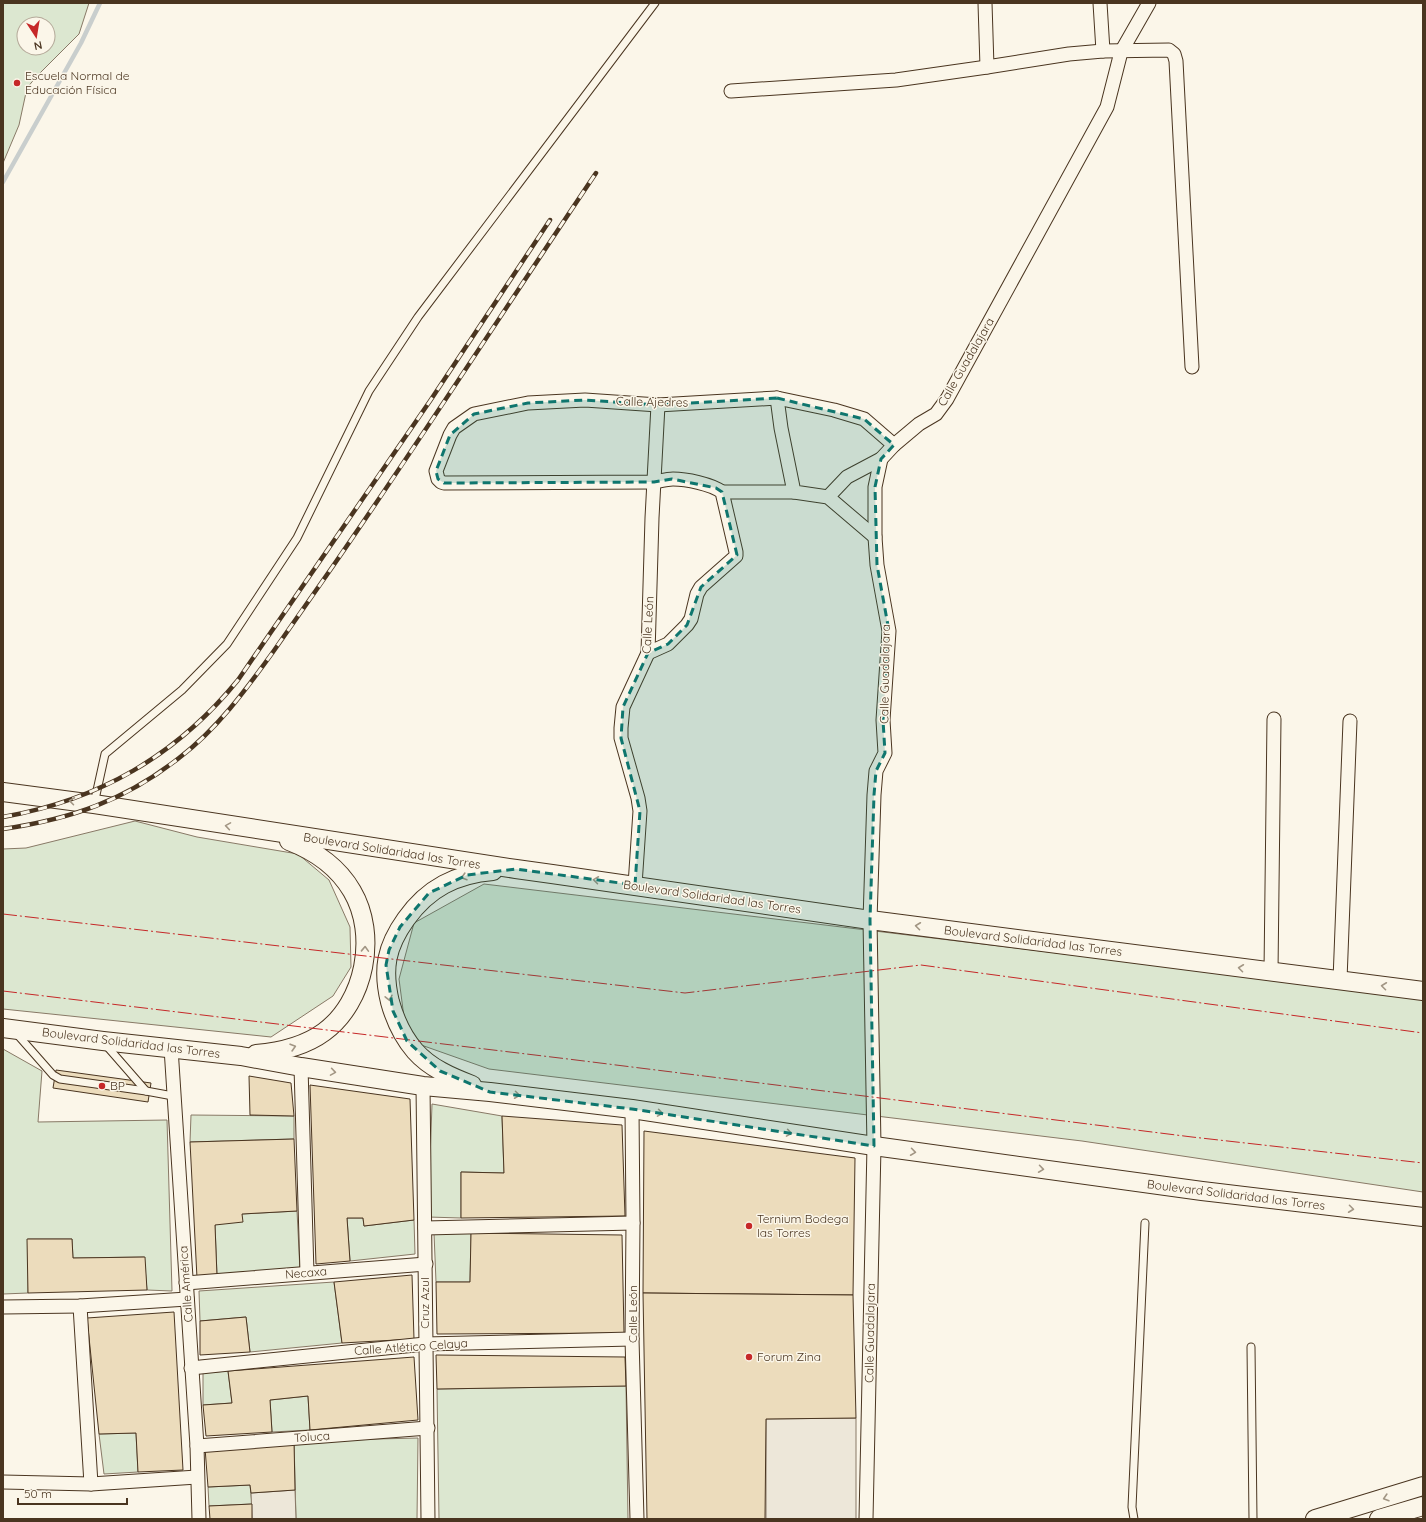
<svg xmlns="http://www.w3.org/2000/svg" width="1426" height="1522" viewBox="0 0 1426 1522" font-family="Quicksand,sans-serif">
	<style>
		.green { fill: #dce7d0; stroke: #887966; fill-rule: evenodd }
		.parking { fill: #ede7d9; stroke: #887966 }
		.lines { fill: none; stroke-linecap: round; stroke-linejoin: round }
		.stream { stroke: #c9cecd; stroke-width: 4.5 }
		.building { fill: #ecdcbc; stroke: #4a3520 }
		.lane-casing { stroke: #4a3520; stroke-width: 9 }
		.street-casing { stroke: #4a3520; stroke-width: 15 }
		.secondary-casing { stroke: #4a3520; stroke-width: 20 }
		.lane { stroke: #fbf6e9; stroke-width: 7 }
		.street { stroke: #fbf6e9; stroke-width: 13 }
		.secondary { stroke: #fbf6e9; stroke-width: 18 }
		.rail-casing { stroke: #4a3520; stroke-width: 4.5 }
		.rail { stroke: #fbf6e9; stroke-width: 3; stroke-dasharray: 9; stroke-linecap: butt }
		.power { stroke: #c62828; stroke-width: 1; stroke-dasharray: 14 3 2 3; stroke-linecap: butt }
		.oneway { stroke: #a29684 }
		.marked { fill: #0f766e; fill-opacity: 0.2; stroke: #0f766e; stroke-width: 3; stroke-dasharray: 8 5; stroke-linejoin: round }
		.poi-dot { fill: #c62828; stroke: #fbf6e9; stroke-width: 1.5 }
		.labels { text-anchor: middle; stroke-width: 3; stroke-linejoin: round; paint-order: stroke }
		.poi-label { font-size: 12px; fill: #4a3520; stroke: #fbf6e9; text-anchor: start }
		.street-label { font-size: 12px; fill: #4a3520; stroke: #fbf6e9 }
	</style>
	<rect width="100%" height="100%" fill="#fbf6e9"/>
	<!-- green -->
	<g class="green">
		<path d="M3 3H89L79 34 36 77 27 88 19 125 3 163ZM24 24H48V48H24Z"/>
		<polygon points="135,821 197,837 298,854 329,880 350,927 351,967 333,996 271,1037 3,1009 3,849 26,848"/>
		<polygon points="484,884 1423,997 1423,1192 1082,1141 489,1069 407,1040 399,979 414,923"/>
		<polygon points="3,1049 42,1071 38,1122 167,1120 172,1291 147,1290 144,1257 73,1258 72,1239 28,1239 28,1293 3,1294"/>
		<polygon points="432,1104 502,1116 504,1173 461,1172 461,1218 428,1217"/>
		<polygon points="191,1115 294,1116 294,1139 190,1142"/>
		<polygon points="297,1211 300,1271 217,1276 215,1225 242,1214"/>
		<polygon points="347,1218 363,1218 364,1226 414,1220 415,1254 350,1261"/>
		<polygon points="434,1233 471,1233 470,1282 436,1282"/>
		<polygon points="334,1282 342,1343 250,1352 246,1317 200,1321 199,1291"/>
		<polygon points="228,1371 232,1403 203,1405 203,1373"/>
		<polygon points="626,1386 628,1519 439,1519 437,1389"/>
		<polygon points="308,1396 310,1430 272,1432 270,1400"/>
		<polygon points="136,1433 138,1472 104,1474 99,1434"/>
		<polygon points="418,1438 417,1519 296,1519 294,1441"/>
		<polygon points="250,1485 252,1504 209,1506 208,1487"/>
	</g>
	<!-- parking -->
	<g class="parking">
		<polygon points="856,1418 856,1519 766,1519 766,1419"/>
		<polygon points="295,1490 296,1519 252,1519 251,1493"/>
	</g>
	<g class="lines">
		<!-- stream -->
		<polyline class="stream" points="3,182 81,43 100,3"/>
	</g>
	<!-- building -->
	<g class="building">
		<polygon points="56,1070 151,1083 148,1102 53,1088"/>
		<polygon points="249,1076 291,1083 294,1116 250,1115"/>
		<polygon points="310,1085 410,1099 414,1220 364,1226 363,1218 347,1218 350,1261 316,1264"/>
		<polygon points="502,1116 622,1125 625,1216 461,1218 461,1172 504,1173"/>
		<polygon points="644,1131 855,1158 853,1295 643,1293"/>
		<polygon points="294,1139 297,1211 242,1214 243,1222 215,1225 217,1276 197,1278 190,1142"/>
		<polygon points="471,1233 622,1235 624,1333 437,1334 436,1282 470,1282"/>
		<polygon points="27,1239 72,1239 73,1258 145,1257 147,1290 28,1293"/>
		<polygon points="412,1275 414,1339 342,1343 334,1282"/>
		<polygon points="643,1293 853,1295 856,1418 766,1419 765,1519 647,1519"/>
		<polygon points="174,1312 183,1470 138,1472 136,1433 99,1434 87,1318"/>
		<polygon points="246,1317 250,1352 200,1355 200,1321"/>
		<polygon points="436,1355 625,1357 626,1386 437,1389"/>
		<polygon points="414,1357 418,1420 310,1430 308,1396 270,1400 272,1432 206,1436 203,1405 232,1403 228,1371"/>
		<polygon points="294,1441 295,1490 251,1493 250,1485 208,1487 205,1448"/>
		<polygon points="252,1504 252,1519 210,1519 209,1506"/>
	</g>
	<g class="lines">
		<!-- lane casing -->
		<g class="lane-casing">
			<g id="lane">
				<polyline points="94,804 105,754 182,690 227,644 297,538 369,391 418,317 655,3"/>
				<polyline points="16,1033 53,1075 60,1079 146,1091 173,1096"/>
				<polyline points="105,1044 146,1091"/>
				<polyline points="1251,1347 1253,1519"/>
				<polyline points="1134,1519 1132,1507 1145,1223"/>
			</g>
		</g>
		<!-- street casing -->
		<g class="street-casing">
			<g id="street">
				<polyline points="985,3 987,67"/>
				<polyline points="1100,3 1103,51"/>
				<polyline points="731,91 896,80 987,67 1069,54 1103,51 1169,50 1174,54 1176,61 1192,367"/>
				<polyline points="777,398 781,428 794,492 828,497 875,537"/>
				<polyline points="722,492 794,492"/>
				<polyline points="828,497 847,477 881,459"/>
				<path d="M648 653 668 644 687 625 691 619 697 594 701 587 736 556V552L722 492C711 484 686 479 673 479 667 479 660 481 654 482L444 483 441 482 438 479 436 471 450 435 454 428 474 414 528 403 585 400 658 405 777 398 834 410 864 419 894 445"/>
				<polyline points="635,885 640,811 638,798 621,738 621,728 623,707 648,653 652,518 658,405"/>
				<polyline points="1271,972 1274,719"/>
				<polyline points="1340,980 1350,721"/>
				<polyline points="171,1048 197,1446 199,1519"/>
				<polyline points="301,1067 307,1273"/>
				<polyline points="423,1086 428,1519"/>
				<polyline points="632,1109 633,1223 632,1339 637,1519"/>
				<polyline points="425,1228 633,1223"/>
				<polyline points="186,1283 426,1264"/>
				<polyline points="80,1306 91,1484"/>
				<polyline points="3,1307 80,1306 187,1299"/>
				<polyline points="191,1368 425,1344 632,1339"/>
				<polyline points="197,1446 428,1428"/>
				<polyline points="3,1482 91,1484 197,1477"/>
				<polyline points="866,1519 874,1146 870,920 874,795 876,771 885,753 883,720 889,631 877,565 875,537 875,487 881,459 894,445 919,424 936,414 947,399 1107,107 1121,52 1149,3"/>
			</g>
		</g>
		<!-- secondary casing -->
		<g class="secondary-casing">
			<g id="secondary">
				<polyline points="3,792 94,804 516,869 552,874 870,920 1423,991"/>
				<polyline points="3,1028 103,1041 241,1056 301,1067 423,1086 490,1092 632,1109 874,1146 1202,1191 1423,1217"/>
				<path d="M256 1054C279 1052 305 1046 324 1032 365 1002 378 935 352 891 338 867 315 851 289 841"/>
				<path d="M472 1085C451 1077 430 1068 415 1051 403 1037 395 1020 390 1002 382 969 386 947 406 919 428 888 456 874 493 871"/>
				<polyline points="1315,1519 1423,1486"/>
				<polyline points="1379,1519 1423,1506"/>
			</g>
		</g>
		<!-- lane -->
		<use href="#lane" class="lane"/>
		<!-- street -->
		<use href="#street" class="street"/>
		<!-- secondary -->
		<use href="#secondary" class="secondary"/>
		<!-- rail casing -->
		<g class="rail-casing">
			<g id="rail">
				<path d="M3 817C99 800 176 756 238 680L430 401 550 220"/>
				<path d="M3 829C71 819 124 801 179 758 217 729 245 691 273 652 293 623 313 595 333 566 423 436 508 304 596 173"/>
			</g>
		</g>
		<!-- rail -->
		<use href="#rail" class="rail"/>
		<!-- power -->
		<g class="power">
			<polyline points="3,914 685,993 921,965 1423,1033"/>
			<polyline points="3,991 568,1059 1192,1137 1423,1163"/>
		</g>
	</g>
	<!-- one-way arrows -->
	<defs><path id="oneway-chevron" d="M-2-3.5L2.5 0L-2 3.5" fill="none" stroke-width="1.6" stroke-linecap="round" stroke-linejoin="round"/></defs>
	<g class="oneway">
		<use href="#oneway-chevron" transform="translate(72 801) rotate(-172)"/>
		<use href="#oneway-chevron" transform="translate(228 826) rotate(-171)"/>
		<use href="#oneway-chevron" transform="translate(464 877) rotate(163)"/>
		<use href="#oneway-chevron" transform="translate(596 880) rotate(-172)"/>
		<use href="#oneway-chevron" transform="translate(918 926) rotate(-173)"/>
		<use href="#oneway-chevron" transform="translate(365 949) rotate(-88)"/>
		<use href="#oneway-chevron" transform="translate(1241 968) rotate(-173)"/>
		<use href="#oneway-chevron" transform="translate(1384 986) rotate(-173)"/>
		<use href="#oneway-chevron" transform="translate(389 998) rotate(77)"/>
		<use href="#oneway-chevron" transform="translate(293 1047) rotate(-16)"/>
		<use href="#oneway-chevron" transform="translate(333 1072) rotate(9)"/>
		<use href="#oneway-chevron" transform="translate(517 1095) rotate(7)"/>
		<use href="#oneway-chevron" transform="translate(660 1113) rotate(9)"/>
		<use href="#oneway-chevron" transform="translate(789 1133) rotate(9)"/>
		<use href="#oneway-chevron" transform="translate(913 1152) rotate(8)"/>
		<use href="#oneway-chevron" transform="translate(1041 1169) rotate(8)"/>
		<use href="#oneway-chevron" transform="translate(1351 1209) rotate(7)"/>
		<use href="#oneway-chevron" transform="translate(1386 1498) rotate(163)"/>
	</g>
	<!-- marked area -->
	<path class="marked" d="M777 398 864 419 894 445 881 459 875 487 877 565 889 631 883 720 885 753 876 771 874 795 870 920 874 1146 632 1109 490 1092 440 1071 407 1041 393 1011 386 965 389 950 400 927 429 893 467 875 516 869 635 885 640 811 621 738 623 707 648 653 668 644 687 625 701 587 737 555 722 492 716 488 672 479 654 482 444 483 438 479 436 471 450 435 474 414 528 403 585 400 658 405Z"/>
	<!-- markers -->
	<g class="poi-dot">
		<circle cx="17" cy="83" r="4"/>
		<circle cx="102" cy="1086" r="4"/>
		<circle cx="749" cy="1226" r="4"/>
		<circle cx="749" cy="1357" r="4"/>
	</g>
	<g class="labels">
		<!-- poi labels -->
		<g class="poi-label">
			<text x="25" y="80">Escuela Normal de<tspan x="25" dy="14">Educación Física</tspan></text>
			<text x="110" y="1090">BP</text>
			<text x="757" y="1223">Ternium Bodega<tspan x="757" dy="14">las Torres</tspan></text>
			<text x="757" y="1361">Forum Zina</text>
		</g>
		<!-- street labels -->
		<g class="street-label">
			<text transform="translate(966 362) rotate(-60)" y="4">Calle Guadalajara</text>
			<text transform="translate(652 402) rotate(1)" y="4">Calle Ajedres</text>
			<text transform="translate(648 625) rotate(-87)" y="4">Calle León</text>
			<text transform="translate(885 674) rotate(-89)" y="4">Calle Guadalajara</text>
			<text transform="translate(392 851) rotate(9)" y="4">Boulevard Solidaridad las Torres</text>
			<text transform="translate(712 897) rotate(8)" y="4">Boulevard Solidaridad las Torres</text>
			<text transform="translate(1033 941) rotate(7)" y="4">Boulevard Solidaridad las Torres</text>
			<text transform="translate(131 1043) rotate(7)" y="4">Boulevard Solidaridad las Torres</text>
			<text transform="translate(1236 1195) rotate(7)" y="4">Boulevard Solidaridad las Torres</text>
			<text transform="translate(306 1273) rotate(-5)" y="4">Necaxa</text>
			<text transform="translate(186 1284) rotate(-94)" y="4">Calle América</text>
			<text transform="translate(425 1303) rotate(-90)" y="4">Cruz Azul</text>
			<text transform="translate(633 1314) rotate(-90)" y="4">Calle León</text>
			<text transform="translate(870 1333) rotate(-89)" y="4">Calle Guadalajara</text>
			<text transform="translate(411 1347) rotate(-4)" y="4">Calle Atlético Celaya</text>
			<text transform="translate(312 1437) rotate(-4)" y="4">Toluca</text>
		</g>
	</g>
	<!-- border -->
	<rect width="1426" height="1522" fill="none" stroke="#4a3520" stroke-width="8"/>
	<!-- north arrow -->
	<g transform="translate(36 36) rotate(168)"><circle r="19" fill="#fbf6e9" stroke="#b4a999"/>
	<path d="M0-3L7 15L0 10L-7 15Z" fill="#c62828"/>
	<text y="-6" font-size="11" font-weight="bold" text-anchor="middle" fill="#4a3520">N</text>
	</g>
	<!-- scale -->
	<path d="M18 1498v6h109v-6" fill="none" stroke="#4a3520" stroke-width="2"/>
	<text x="24" y="1498" font-size="12" fill="#4a3520" stroke="#fbf6e9" stroke-width="3" paint-order="stroke">50 m</text>
</svg>
